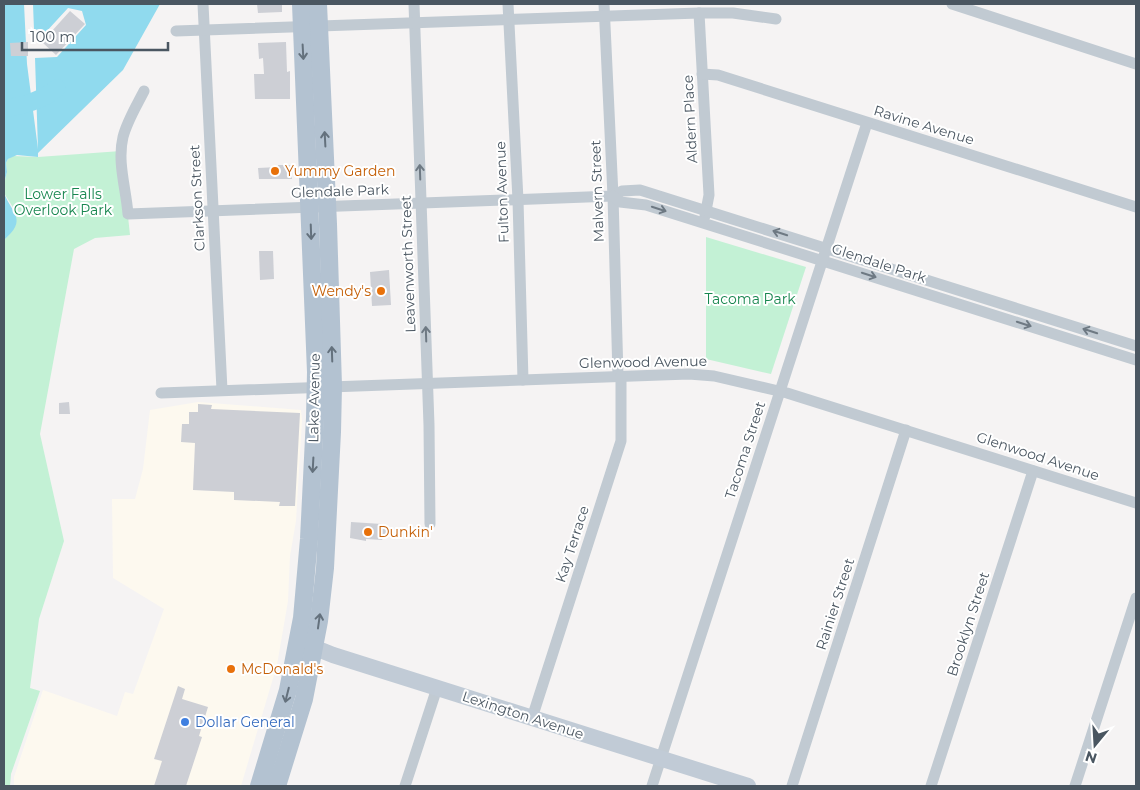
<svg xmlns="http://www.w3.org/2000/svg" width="1140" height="790" viewBox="0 0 1140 790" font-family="Montserrat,sans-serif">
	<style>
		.commercial { fill: #fdf9ef }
		.green { fill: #c3f1d5 }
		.water { fill: #90daee }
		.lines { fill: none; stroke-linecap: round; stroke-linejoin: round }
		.river { stroke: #90daee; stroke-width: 18 }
		.building { fill: #cdcfd5 }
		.street { stroke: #c1cad2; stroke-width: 11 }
		.secondary { stroke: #c1cbd6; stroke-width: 16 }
		.primary { stroke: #b3c2d1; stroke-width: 18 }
		.oneway { stroke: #64717d }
		.oneway2 { stroke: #6e7983 }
		.food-dot { fill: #e8710a; stroke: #fff; stroke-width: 2 }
		.shop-dot { fill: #3f7fe0; stroke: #fff; stroke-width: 2 }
		.labels { text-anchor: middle; stroke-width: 4; stroke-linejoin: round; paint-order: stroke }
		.street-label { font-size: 14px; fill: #4a5661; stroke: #fff }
		.food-label { font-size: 14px; fill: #c56008; stroke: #fff; text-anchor: start }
		.park-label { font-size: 14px; fill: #17864f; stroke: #fff }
		.shop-label { font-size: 14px; fill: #366cbe; stroke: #fff; text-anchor: start }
	</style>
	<rect width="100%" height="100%" fill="#f5f3f3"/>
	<!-- commercial -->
	<polygon class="commercial" points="198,402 301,410 302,420 296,521 290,556 288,601 277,665 241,786 14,786 14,777 43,690 117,716 125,692 133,694 164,609 113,578 112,499 135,499 143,469 150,410"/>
	<!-- green -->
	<g class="green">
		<polygon points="121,151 130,235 95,238 74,249 40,434 64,541 39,619 30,688 40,691 11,774 10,786 4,786 4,240 9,235 14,209 4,193 4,183 7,172 6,163 8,159 13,156 38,157"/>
		<polygon points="706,237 806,267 771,374 706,359"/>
	</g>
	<!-- water -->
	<g class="water">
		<polygon points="4,4 24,4 27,64 38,149 35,58 57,57 86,25 82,11 68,8 45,33 41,29 34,30 33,4 160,4 123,70 38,153 38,157 17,155 8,159 6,163 7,172 4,183"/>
		<path d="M4 193C12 214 28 219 4 240Z"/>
	</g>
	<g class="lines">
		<!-- river -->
		<path class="river" d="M4 109C24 105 41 101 57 88"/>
	</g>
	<!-- building -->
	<g class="building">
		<polygon points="257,4 282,4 282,12 258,13"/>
		<polygon points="70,11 85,24 56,55 42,42"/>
		<polygon points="28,42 28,56 11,56 10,43"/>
		<polygon points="286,42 287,72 290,71 290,99 255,99 254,74 264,74 263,58 259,59 258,43"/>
		<polygon points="278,165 292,165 292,179 259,179 258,168 278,167"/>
		<polygon points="259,251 273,251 274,279 260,280"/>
		<polygon points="389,270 391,305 372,306 370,272"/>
		<polygon points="69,402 70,414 59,414 59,403"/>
		<polygon points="198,404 212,405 211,409 300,413 295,506 279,506 280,502 234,500 234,492 193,490 195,443 181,442 182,424 189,424 189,412 198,412"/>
		<polygon points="351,522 382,524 382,525 387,526 386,538 383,538 382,540 366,539 366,541 350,538"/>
		<polygon points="178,686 185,689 182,699 208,707 199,736 202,737 186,786 154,786 162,761 154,759"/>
	</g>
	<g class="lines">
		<!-- street -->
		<g class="street">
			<polyline points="203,4 222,390"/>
			<polyline points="414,4 429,425 430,524"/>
			<polyline points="508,4 518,200 523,380"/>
			<polyline points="604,4 613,196 618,376"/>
			<polyline points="952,4 1136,64"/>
			<polyline points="699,13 709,195 705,216"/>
			<polyline points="176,31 699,13 733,13 776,19"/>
			<polyline points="702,74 718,75 1136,207"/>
			<path d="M144 91C137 105 127 121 123 137 117 162 126 188 128 214L613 196 622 191 640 190 1136 346"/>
			<polyline points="613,196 620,202 646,205 1136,360"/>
			<polyline points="161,393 689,374 714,376 787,393 1136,503"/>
			<polyline points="532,718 621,441 621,376"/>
			<polyline points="405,786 437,688"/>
			<polyline points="652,786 867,123"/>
			<polyline points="792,786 906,430"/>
			<polyline points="931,786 1033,471"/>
			<polyline points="1075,786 1136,598"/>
		</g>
		<!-- secondary -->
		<polyline class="secondary" points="303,643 333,655 748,786"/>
		<!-- primary -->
		<g class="primary">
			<polyline points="259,786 288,690 302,618 309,539 315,418 316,372 301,4"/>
			<polyline points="277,786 304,699 319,621 325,568 332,432 333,386 328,224 318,4"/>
		</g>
	</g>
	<!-- one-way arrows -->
	<defs><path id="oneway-shaft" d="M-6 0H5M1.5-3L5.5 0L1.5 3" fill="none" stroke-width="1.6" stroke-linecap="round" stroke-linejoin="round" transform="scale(1.25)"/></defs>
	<g class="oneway">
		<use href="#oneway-shaft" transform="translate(303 52) rotate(87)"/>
		<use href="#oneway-shaft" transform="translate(325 139) rotate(-93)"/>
		<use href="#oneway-shaft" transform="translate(311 232) rotate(88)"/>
		<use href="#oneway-shaft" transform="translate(332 354) rotate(-92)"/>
		<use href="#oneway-shaft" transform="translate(313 465) rotate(93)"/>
		<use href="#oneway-shaft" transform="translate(319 621) rotate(-82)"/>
		<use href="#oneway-shaft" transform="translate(287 695) rotate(104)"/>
	</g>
	<g class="oneway2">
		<use href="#oneway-shaft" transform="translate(420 172) rotate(-92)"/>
		<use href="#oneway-shaft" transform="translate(659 209) rotate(18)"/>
		<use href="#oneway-shaft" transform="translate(780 233) rotate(-162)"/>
		<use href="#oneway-shaft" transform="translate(869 275) rotate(18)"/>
		<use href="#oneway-shaft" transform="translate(1024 324) rotate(18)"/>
		<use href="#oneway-shaft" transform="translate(1090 331) rotate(-162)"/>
		<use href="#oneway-shaft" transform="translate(426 334) rotate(-92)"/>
	</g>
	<!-- markers -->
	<g class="food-dot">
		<circle cx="275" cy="171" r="5"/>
		<circle cx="381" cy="291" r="5"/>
		<circle cx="368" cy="532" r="5"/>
		<circle cx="231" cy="669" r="5"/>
	</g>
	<circle class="shop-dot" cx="185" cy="722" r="5"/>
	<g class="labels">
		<!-- street labels -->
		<g class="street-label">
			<text transform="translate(690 119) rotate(-93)" y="5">Aldern Place</text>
			<text transform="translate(924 125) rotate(17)" y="5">Ravine Avenue</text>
			<text transform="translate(340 191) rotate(-2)" y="5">Glendale Park</text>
			<text transform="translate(597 191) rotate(-92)" y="5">Malvern Street</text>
			<text transform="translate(502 192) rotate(-92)" y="5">Fulton Avenue</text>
			<text transform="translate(197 198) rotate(-93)" y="5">Clarkson Street</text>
			<text transform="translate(879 263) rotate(18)" y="5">Glendale Park</text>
			<text transform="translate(408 264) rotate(-92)" y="5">Leavenworth Street</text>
			<text transform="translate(643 362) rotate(-1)" y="5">Glenwood Avenue</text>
			<text transform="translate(314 398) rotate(-89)" y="5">Lake Avenue</text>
			<text transform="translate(745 450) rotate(-72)" y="5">Tacoma Street</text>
			<text transform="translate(1038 456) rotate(18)" y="5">Glenwood Avenue</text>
			<text transform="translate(572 544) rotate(-72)" y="5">Kay Terrace</text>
			<text transform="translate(835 604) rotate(-72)" y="5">Rainier Street</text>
			<text transform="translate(968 624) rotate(-72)" y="5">Brooklyn Street</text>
			<text transform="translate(523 715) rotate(18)" y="5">Lexington Avenue</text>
		</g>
		<!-- food labels -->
		<g class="food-label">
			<text x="285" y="176">Yummy Garden</text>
			<text x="371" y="296" text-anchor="end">Wendy's</text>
			<text x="378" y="537">Dunkin'</text>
			<text x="241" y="674">McDonald's</text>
		</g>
		<!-- park labels -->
		<g class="park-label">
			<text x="63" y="199">Lower Falls<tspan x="63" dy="16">Overlook Park</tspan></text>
			<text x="750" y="304">Tacoma Park</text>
		</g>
		<!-- shop labels -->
		<g class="shop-label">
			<text x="195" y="727">Dollar General</text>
		</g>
	</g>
	<!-- border -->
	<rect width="1140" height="790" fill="none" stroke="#4a5661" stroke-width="10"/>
	<!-- north arrow -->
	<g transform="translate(1095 745) rotate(198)" stroke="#ffffff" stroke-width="4" paint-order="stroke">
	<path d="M0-4L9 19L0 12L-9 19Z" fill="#4a5661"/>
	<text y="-8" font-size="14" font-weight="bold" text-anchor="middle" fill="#4a5661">N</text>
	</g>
	<!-- scale -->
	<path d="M22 42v8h146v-8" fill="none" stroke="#4a5661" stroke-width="2.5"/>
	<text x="30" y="42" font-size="15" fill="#4a5661" stroke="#ffffff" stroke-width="4" paint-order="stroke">100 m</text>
</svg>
